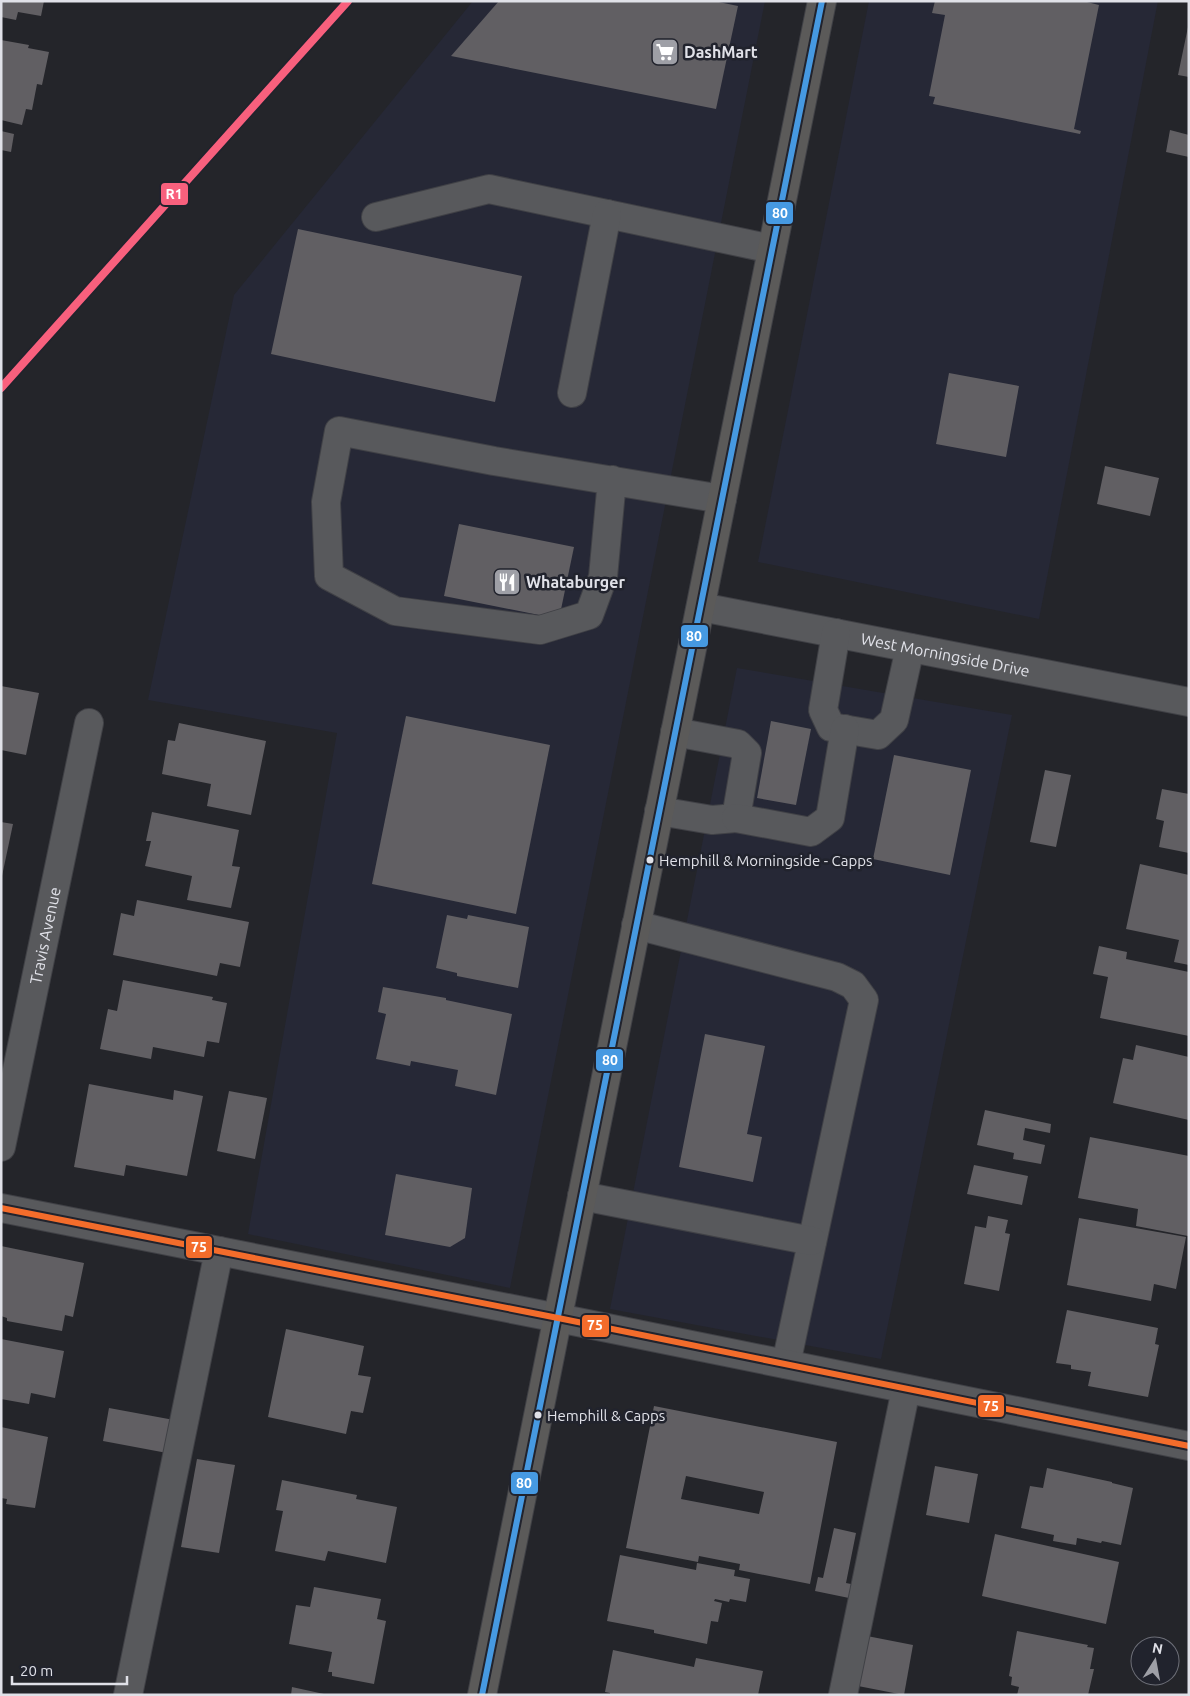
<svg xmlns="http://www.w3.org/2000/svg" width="1190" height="1696" viewBox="0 0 1190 1696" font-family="Ubuntu,sans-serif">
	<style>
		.built { fill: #262836 }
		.building { fill: #615f63; fill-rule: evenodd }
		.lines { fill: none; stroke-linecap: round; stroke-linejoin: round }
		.minor-casing { stroke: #404146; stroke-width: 30 }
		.major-casing { stroke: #404146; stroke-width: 30 }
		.minor { stroke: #58595c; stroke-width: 28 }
		.major { stroke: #5b5a59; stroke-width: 28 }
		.bus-1-casing { stroke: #21232d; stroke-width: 10 }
		.bus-2-casing { stroke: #21232d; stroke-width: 10 }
		.bus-1 { stroke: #4699e1; stroke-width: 6 }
		.bus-2 { stroke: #f36c2b; stroke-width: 6 }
		.rail-1-casing { stroke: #21232d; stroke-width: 11 }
		.rail-1 { stroke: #f8607d; stroke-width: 8 }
		.bus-dot { fill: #e0e1e8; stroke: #21232d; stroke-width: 2 }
		.labels { text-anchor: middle; stroke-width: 5; stroke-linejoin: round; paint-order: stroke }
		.bus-label { font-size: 15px; fill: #e0e1e8; stroke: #21232d; text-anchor: start }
		.poi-label { font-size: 16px; font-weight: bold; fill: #e0e1e8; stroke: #21232d; text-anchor: start }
		.street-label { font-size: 16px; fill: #e0e1e8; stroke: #21232d }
		.line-badge { stroke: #21232d; stroke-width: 2 }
		.badge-label { font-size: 14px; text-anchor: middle; font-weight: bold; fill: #fff }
	</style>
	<rect width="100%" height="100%" fill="#24252a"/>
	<!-- built -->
	<g class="built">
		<polygon points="473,1 765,1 510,1288 248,1234 337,733 148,700 234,295"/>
		<polygon points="869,1 1158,1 1039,619 758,562"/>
		<polygon points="737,668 1012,715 881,1359 610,1309"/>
	</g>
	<!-- building -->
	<g class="building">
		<polygon points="1,1 44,1 41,16 18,12 16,20 1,17"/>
		<polygon points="499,1 714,1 738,6 716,109 451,56"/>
		<polygon points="935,1 1083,1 1099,5 1074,129 1081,131 1080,134 933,104 935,97 929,96 945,15 932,13"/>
		<polygon points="1188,27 1189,27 1189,77 1178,75"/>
		<polygon points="1,40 29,45 28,48 49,52 42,85 37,84 32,110 26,109 22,125 1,120"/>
		<polygon points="1170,130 1189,135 1189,157 1166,152"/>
		<polygon points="1,131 14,134 11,152 1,150"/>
		<polygon points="298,229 522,276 495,402 271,354"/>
		<polygon points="949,373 1019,386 1006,457 936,444"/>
		<polygon points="1105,466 1159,478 1150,516 1097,504"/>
		<polygon points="459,524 574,547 559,619 444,596"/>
		<polygon points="1,686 39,693 26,755 1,750"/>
		<polygon points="406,716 550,745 516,914 372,884"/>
		<polygon points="771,721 811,729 796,805 757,798"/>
		<polygon points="179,723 266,741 251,815 207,806 211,784 162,774 168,740 175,741"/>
		<polygon points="894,755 971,770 950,875 873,859"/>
		<polygon points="1045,770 1071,775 1056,847 1030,842"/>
		<polygon points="1162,789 1189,794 1189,853 1159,847 1164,821 1156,819"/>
		<polygon points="152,812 239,830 232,866 240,867 231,908 187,900 192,876 145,866 151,841 146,841"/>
		<polygon points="1,822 13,824 2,876 1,876"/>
		<polygon points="1140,864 1189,875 1189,965 1174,962 1179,940 1126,929"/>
		<polygon points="137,900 249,922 240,967 220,963 217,976 113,955 121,913 134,916"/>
		<polygon points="447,915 467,919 468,915 529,927 518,988 457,976 457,973 436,968"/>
		<polygon points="1099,946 1127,952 1126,959 1189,972 1189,1036 1100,1018 1108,977 1093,974"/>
		<polygon points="123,980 213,997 212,1000 227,1003 219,1043 207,1041 204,1057 153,1047 151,1059 100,1049 108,1009 117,1011"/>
		<polygon points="383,987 446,998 446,1000 512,1014 496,1095 455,1086 458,1070 411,1061 410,1066 376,1059 386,1014 378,1012"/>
		<polygon points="705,1034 765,1046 747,1134 762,1137 753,1182 679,1167"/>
		<polygon points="1136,1045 1189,1057 1189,1120 1113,1103 1123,1058 1133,1060"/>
		<polygon points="89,1084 173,1100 174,1090 203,1096 187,1176 126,1165 124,1176 74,1167"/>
		<polygon points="229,1091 267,1098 255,1159 217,1151"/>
		<polygon points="985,1110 1051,1124 1050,1133 1025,1128 1023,1140 1045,1145 1041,1164 1013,1159 1014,1153 977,1145"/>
		<polygon points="1090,1137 1189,1156 1188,1236 1136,1226 1138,1209 1078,1198"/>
		<polygon points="974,1165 1028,1176 1022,1205 967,1194"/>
		<polygon points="396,1174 472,1188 465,1238 450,1247 385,1235"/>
		<polygon points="988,1216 1008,1220 1005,1233 1010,1234 999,1291 964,1284 975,1226 986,1228"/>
		<polygon points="1079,1218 1186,1237 1176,1289 1154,1284 1151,1301 1067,1285"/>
		<polygon points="1,1246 84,1263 73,1317 65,1315 62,1331 7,1321 7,1318 1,1316"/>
		<polygon points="1067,1310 1158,1328 1155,1344 1159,1345 1148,1397 1088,1386 1091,1372 1071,1369 1071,1365 1056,1363"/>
		<polygon points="286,1329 364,1346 358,1375 371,1377 363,1413 351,1411 346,1434 268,1417"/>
		<polygon points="1,1339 64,1351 55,1398 31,1393 29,1404 1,1399"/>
		<path d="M654 1406 837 1442 810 1584 739 1570 740 1564 699 1556 698 1562 626 1548ZM686 1476 764 1492 759 1514 681 1499Z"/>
		<polygon points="109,1408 174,1420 167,1453 103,1441"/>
		<polygon points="1,1427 48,1437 35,1508 6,1504 7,1499 1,1498"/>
		<polygon points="197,1459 235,1465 219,1553 181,1547"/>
		<polygon points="935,1466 978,1474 969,1523 926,1515"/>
		<polygon points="1047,1468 1112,1482 1112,1483 1133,1488 1121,1545 1102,1541 1101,1543 1077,1538 1076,1545 1053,1541 1054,1535 1021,1528 1030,1486 1043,1488"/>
		<polygon points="282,1480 357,1495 356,1499 397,1507 386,1563 328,1551 325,1561 275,1551 283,1511 276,1510"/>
		<polygon points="834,1528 856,1533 846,1583 851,1584 849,1598 815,1591 818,1577 823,1578"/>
		<polygon points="995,1534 1119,1562 1106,1624 982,1596"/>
		<polygon points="620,1555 696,1570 697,1563 735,1570 734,1576 750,1579 746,1602 730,1599 729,1602 715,1599 714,1601 722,1603 718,1622 711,1621 707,1644 654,1633 654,1630 607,1621"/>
		<polygon points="314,1587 381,1599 377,1619 386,1621 374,1684 332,1676 332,1672 328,1672 332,1652 289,1644 296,1605 310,1607"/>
		<polygon points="1017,1631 1088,1645 1087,1647 1094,1648 1090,1669 1094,1669 1088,1695 1017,1695 1019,1687 1011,1685 1012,1677 1009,1676"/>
		<polygon points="867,1636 913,1645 904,1695 858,1686"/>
		<polygon points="613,1650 694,1667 696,1658 763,1671 758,1695 610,1695 610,1693 605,1692"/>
		<polygon points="292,1687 324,1694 324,1695 291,1695"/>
	</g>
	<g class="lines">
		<!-- minor casing -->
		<g class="minor-casing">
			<g id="minor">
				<polyline points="376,217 489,189 772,249"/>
				<polyline points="572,393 607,214"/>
				<polyline points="612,480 603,577 589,615 540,630 395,611 329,576 326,502 339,431 494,461 722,499"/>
				<path id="s1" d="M701 607 1189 702"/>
				<polyline points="836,633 823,710 831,727 878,735 894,720 910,648"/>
				<polyline points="659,811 712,820 736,818 747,753 738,744 675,732"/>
				<polyline points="736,818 811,832 830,818 845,729"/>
				<polyline points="636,925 837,977 853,985 864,1000 786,1364"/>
				<path id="s2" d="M1 1147 89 723"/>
				<polyline points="582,1196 812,1241"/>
				<polyline points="1,1208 558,1318 1189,1446"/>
				<polyline points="128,1695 219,1251"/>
				<polyline points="843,1695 906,1389"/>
			</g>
		</g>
		<!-- major casing -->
		<g class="major-casing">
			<polyline id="major" points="482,1695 822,1"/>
		</g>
		<!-- minor -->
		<use href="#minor" class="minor"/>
		<!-- major -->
		<use href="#major" class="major"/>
		<!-- bus-1 casing -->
		<g class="bus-1-casing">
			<polyline id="bus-1" points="482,1695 822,1"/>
		</g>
		<!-- bus-2 casing -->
		<g class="bus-2-casing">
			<polyline id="bus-2" points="1,1208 558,1318 1189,1446"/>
		</g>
		<!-- bus-1 -->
		<use href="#bus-1" class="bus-1"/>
		<!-- bus-2 -->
		<use href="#bus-2" class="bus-2"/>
		<!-- rail-1 casing -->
		<g class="rail-1-casing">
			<polyline id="rail-1" points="1,388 348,1"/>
		</g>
		<!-- rail-1 -->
		<use href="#rail-1" class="rail-1"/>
	</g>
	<!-- icons -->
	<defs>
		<g id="supermarket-square" transform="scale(1.4375)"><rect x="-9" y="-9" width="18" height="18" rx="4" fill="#9e9fa6" stroke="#21232d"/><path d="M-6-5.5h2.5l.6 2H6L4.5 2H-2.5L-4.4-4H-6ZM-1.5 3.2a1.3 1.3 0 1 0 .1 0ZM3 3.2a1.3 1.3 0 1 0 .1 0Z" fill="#fff"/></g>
		<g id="restaurant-square" transform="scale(1.4375)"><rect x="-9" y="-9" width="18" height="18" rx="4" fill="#9e9fa6" stroke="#21232d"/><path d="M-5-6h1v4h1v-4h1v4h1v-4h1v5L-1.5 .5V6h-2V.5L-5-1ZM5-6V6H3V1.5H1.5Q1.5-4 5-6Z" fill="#fff"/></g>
	</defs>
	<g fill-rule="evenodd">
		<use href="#supermarket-square" x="665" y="52"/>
		<use href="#restaurant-square" x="507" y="582"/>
	</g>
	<!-- markers -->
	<g class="bus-dot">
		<circle cx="650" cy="860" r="4.5"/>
		<circle cx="538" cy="1415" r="4.5"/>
	</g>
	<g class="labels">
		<!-- bus labels -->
		<g class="bus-label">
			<text x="659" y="866">Hemphill &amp; Morningside - Capps</text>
			<text x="547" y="1421">Hemphill &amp; Capps</text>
		</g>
		<!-- poi labels -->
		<g class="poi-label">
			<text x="684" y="58">DashMart</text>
			<text x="526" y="588">Whataburger</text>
		</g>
		<!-- street labels -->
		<g class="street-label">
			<text dy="6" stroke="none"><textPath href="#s1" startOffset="249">West Morningside Drive</textPath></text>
			<text dy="6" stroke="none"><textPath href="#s2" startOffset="216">Travis Avenue</textPath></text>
		</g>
	</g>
	<g class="line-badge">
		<rect x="160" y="182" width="29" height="24" rx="5" fill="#f8607d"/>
		<rect x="765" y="201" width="29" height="24" rx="5" fill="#4699e1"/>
		<rect x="680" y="624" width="29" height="24" rx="5" fill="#4699e1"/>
		<rect x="595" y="1048" width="29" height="24" rx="5" fill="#4699e1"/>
		<rect x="185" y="1235" width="28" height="24" rx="5" fill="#f36c2b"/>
		<rect x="581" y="1314" width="29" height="24" rx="5" fill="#f36c2b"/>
		<rect x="977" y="1394" width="28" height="24" rx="5" fill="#f36c2b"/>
		<rect x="510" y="1471" width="29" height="24" rx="5" fill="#4699e1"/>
	</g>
	<g class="badge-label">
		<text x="174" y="199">R1</text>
		<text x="780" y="218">80</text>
		<text x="694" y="641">80</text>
		<text x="610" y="1065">80</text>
		<text x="199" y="1252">75</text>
		<text x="595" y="1330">75</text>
		<text x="991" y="1411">75</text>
		<text x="524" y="1488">80</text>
	</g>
	<!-- border -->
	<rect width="1190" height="1696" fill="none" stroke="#e0e1e8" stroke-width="5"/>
	<!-- north arrow -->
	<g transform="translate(1155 1661) rotate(11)"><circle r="24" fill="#21232d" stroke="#6d6f78"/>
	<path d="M0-4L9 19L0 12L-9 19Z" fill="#9e9fa6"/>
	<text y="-8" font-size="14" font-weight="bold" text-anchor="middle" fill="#e0e1e8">N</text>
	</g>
	<!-- scale -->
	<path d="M12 1676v8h115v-8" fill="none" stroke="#e0e1e8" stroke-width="2.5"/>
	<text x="20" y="1676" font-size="15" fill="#e0e1e8" stroke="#21232d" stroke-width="4" paint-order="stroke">20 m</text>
</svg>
